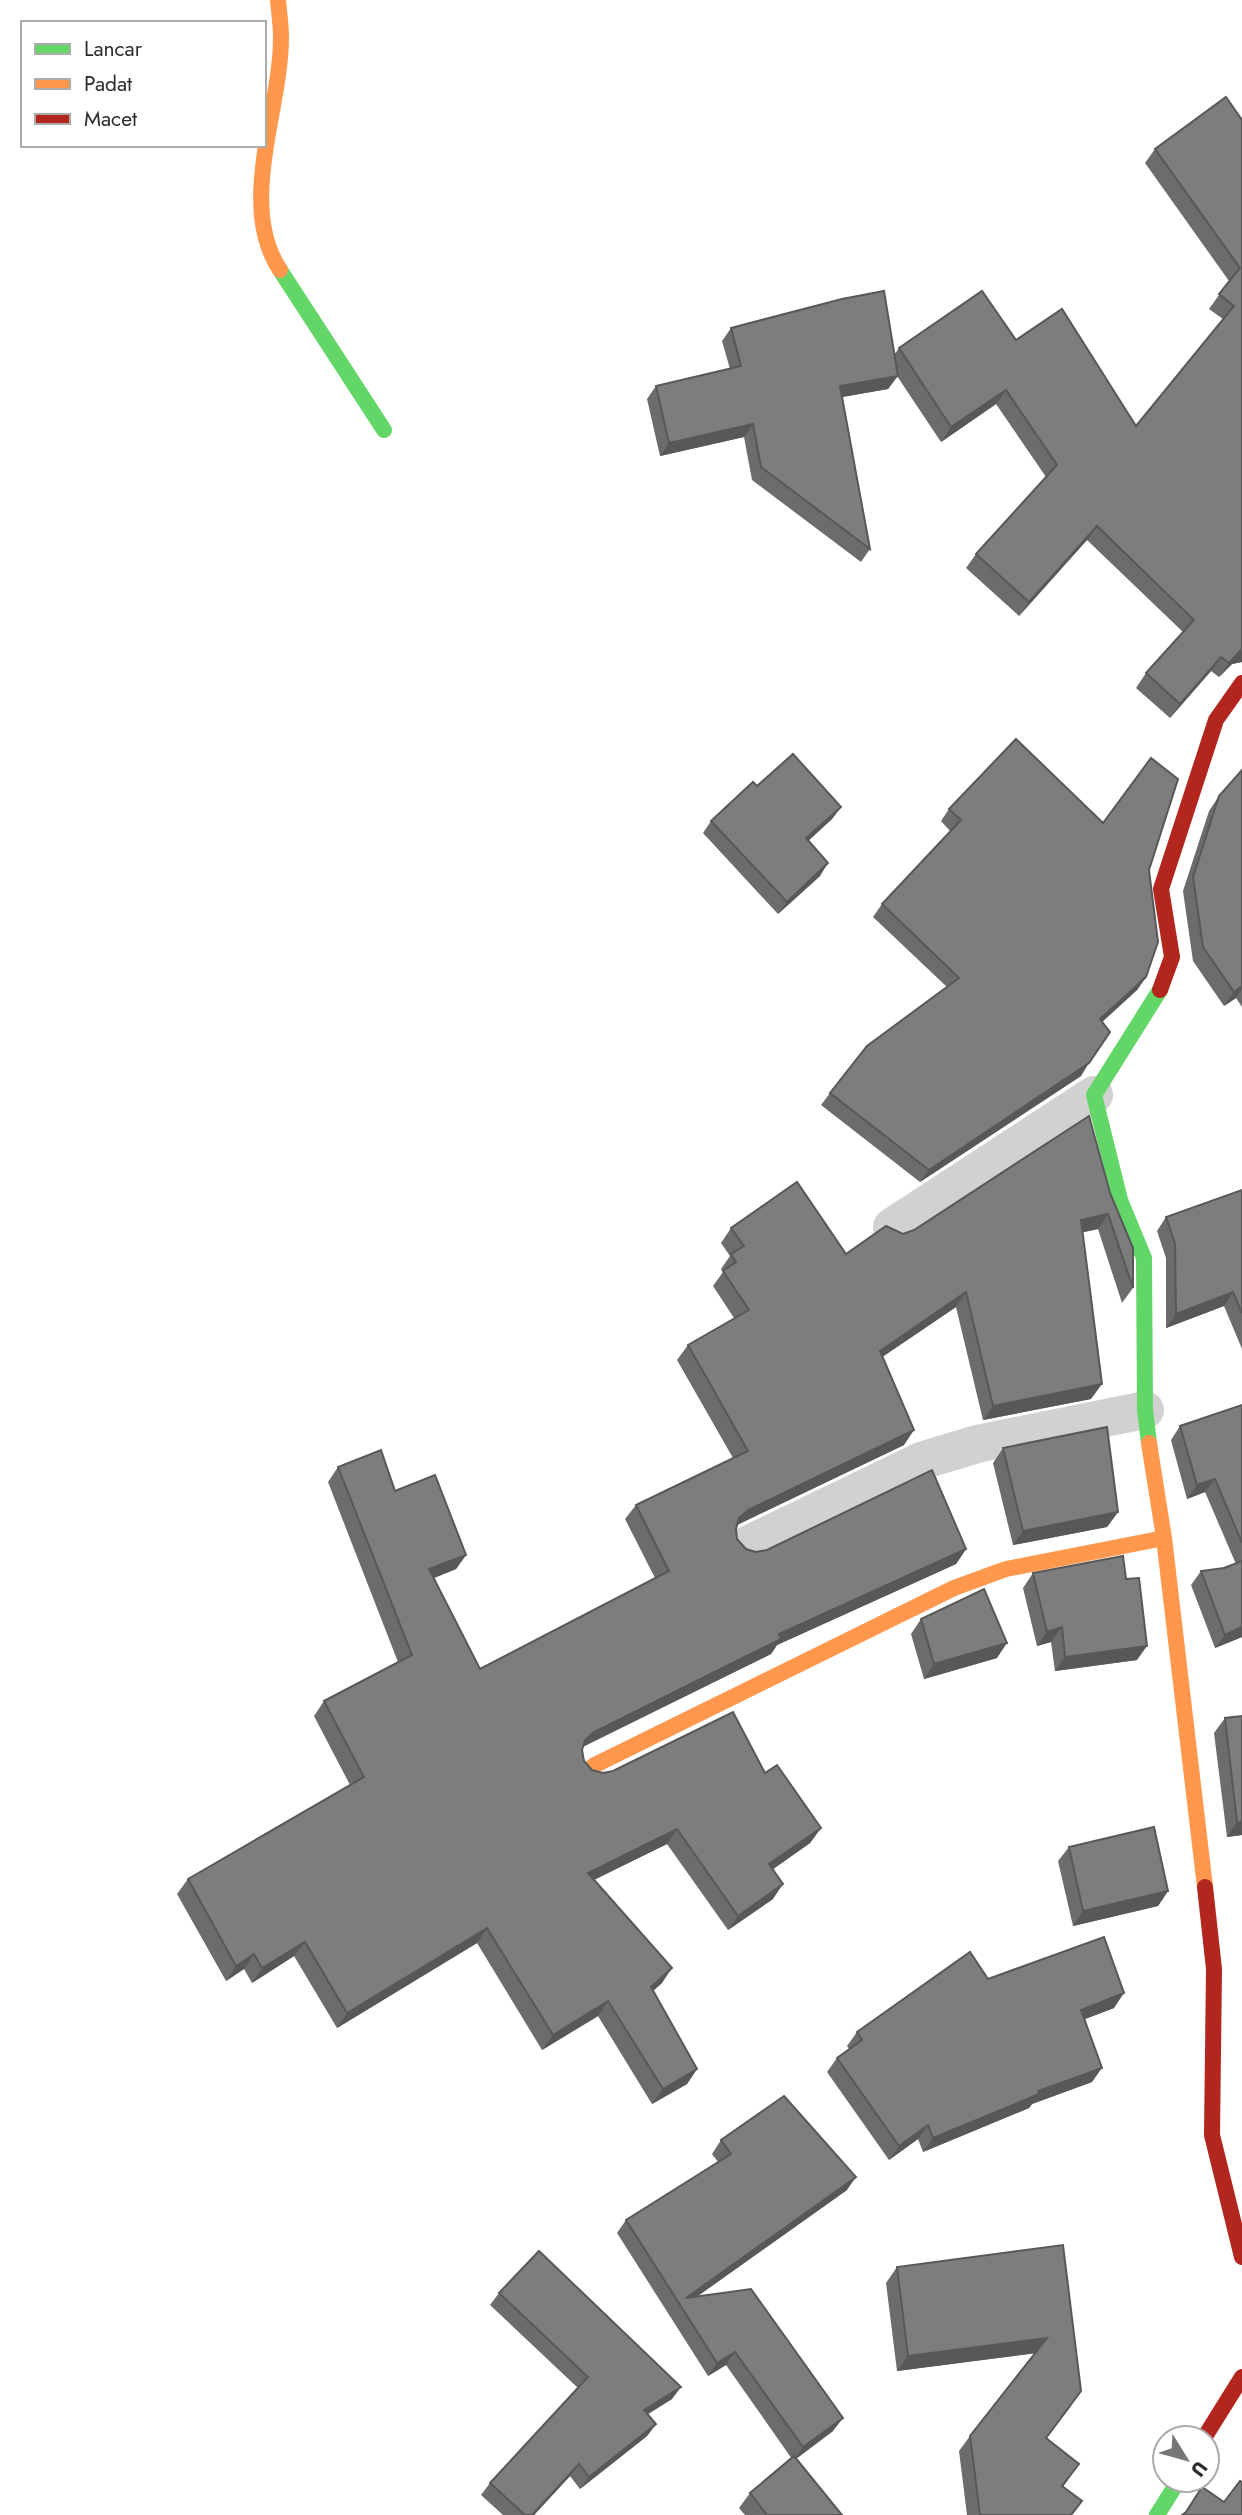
<svg xmlns="http://www.w3.org/2000/svg" width="1242" height="2515" viewBox="0 0 1242 2515" font-family="Jost,sans-serif">
	<style>
		.lines { fill: none; stroke-linecap: round; stroke-linejoin: round }
		.street { stroke: #d1d1d1; stroke-width: 38 }
		.fast { stroke: #63d668; stroke-width: 16 }
		.slow { stroke: #ff974d; stroke-width: 16 }
		.jam { stroke: #b3261e; stroke-width: 16 }
		.wall { fill: #6c6c6c }
		.shaded-wall { fill: #585858 }
		.building { fill: #7d7d7d; stroke: #585858; stroke-width: 2 }
	</style>
	<rect width="100%" height="100%" fill="#fff"/>
	<g class="lines">
		<!-- street -->
		<g class="street">
			<polyline points="892,1227 1094,1095"/>
			<polyline points="747,1545 921,1461 977,1444 1145,1410"/>
		</g>
		<!-- fast -->
		<g class="fast">
			<polyline points="280,270 384,430"/>
			<polyline points="1149,1443 1145,1410 1144,1258 1120,1200 1094,1095 1160,990"/>
			<polyline points="1157,2515 1179,2480"/>
		</g>
		<!-- slow -->
		<g class="slow">
			<path d="M278 0C279 12 281 25 281 38 281 110 237 205 280 270"/>
			<polyline points="1149,1443 1164,1538 1205,1887"/>
			<polyline points="593,1766 954,1588 1006,1569 1164,1538"/>
		</g>
		<!-- jam -->
		<g class="jam">
			<polyline points="1160,990 1172,957 1161,889 1216,720 1242,683"/>
			<polyline points="1205,1887 1214,1969 1212,2135 1242,2257"/>
			<polyline points="1204,2438 1242,2377"/>
		</g>
	</g>
	<!-- wall -->
	<g class="wall">
		<polygon points="1242,120 1242,662 1232,664 1219,677 1211,671 1170,718 1136,688 1146,673 1183,632 1087,540 1019,616 966,568 976,554 1046,477 996,404 941,442 897,376 888,389 842,397 870,549 861,562 752,480 744,437 660,456 647,399 656,386 730,369 722,341 731,328 894,355 899,348 1016,340 1136,426 1223,319 1209,309 1229,281 1145,163 1155,149"/>
		<polygon points="1242,770 1242,1007 1236,998 1224,1006 1193,961 1183,891 1209,811 1219,796"/>
		<polygon points="757,786 841,807 832,819 808,841 820,876 778,914 703,833 711,821"/>
		<polygon points="949,809 1149,870 1146,977 1137,990 1102,1022 1081,1076 920,1182 821,1105 830,1093 947,987 873,917 882,904 951,832 941,821"/>
		<polygon points="1089,1116 1133,1288 1122,1303 1098,1229 1083,1232 1091,1399 983,1420 956,1307 882,1357 904,1445 737,1525 736,1529 737,1539 746,1549 756,1552 966,1549 956,1564 777,1645 771,1654 583,1747 582,1750 584,1761 592,1770 603,1773 765,1773 821,1828 810,1843 773,1869 773,1899 728,1930 667,1844 594,1880 662,1983 653,1991 697,2069 687,2084 652,2104 598,2016 542,2050 477,1943 337,2028 294,1956 252,1983 244,1969 226,1981 177,1894 188,1879 350,1785 314,1716 324,1701 398,1662 328,1482 338,1467 395,1491 466,1555 456,1569 434,1578 480,1669 655,1578 625,1519 636,1505 733,1458 677,1360 688,1345 734,1318 713,1286 723,1272 721,1269 730,1256 721,1243 731,1228 846,1254 914,1230"/>
		<polygon points="1242,1190 1242,1349 1224,1306 1166,1328 1166,1258 1157,1231 1166,1217"/>
		<polygon points="1242,1405 1242,1637 1215,1648 1191,1585 1201,1571 1224,1568 1236,1564 1205,1492 1187,1499 1171,1440 1180,1426"/>
		<polygon points="1003,1448 1118,1512 1107,1527 1013,1545 993,1463"/>
		<polygon points="1033,1573 1137,1660 1055,1671 1051,1642 1037,1646 1023,1588"/>
		<polygon points="921,1619 997,1658 924,1679 911,1634"/>
		<polygon points="1242,1716 1242,1835 1227,1837 1214,1733 1225,1718"/>
		<polygon points="1069,1847 1168,1891 1158,1906 1073,1926 1058,1861"/>
		<polygon points="988,1979 1114,2008 1085,2019 1092,2082 1032,2104 1029,2108 923,2152 918,2139 889,2160 827,2072 837,2058 849,2049 847,2046 857,2032"/>
		<polygon points="721,2140 847,2190 698,2296 833,2431 796,2459 842,2515 745,2515 739,2508 750,2493 792,2459 726,2365 708,2376 617,2233 626,2220 718,2162 712,2154"/>
		<polygon points="1063,2245 1071,2406 1046,2439 1079,2464 1063,2487 1082,2501 1072,2515 967,2515 959,2451 970,2436 1035,2353 897,2371 886,2283 897,2267"/>
		<polygon points="499,2293 672,2399 648,2414 656,2424 647,2436 580,2489 570,2476 534,2515 503,2515 481,2495 490,2483 578,2388 490,2305"/>
	</g>
	<!-- shaded-wall -->
	<g class="shaded-wall">
		<polygon points="898,376 888,389 831,399 840,386"/>
		<polygon points="1006,390 996,404 941,442 951,427"/>
		<polygon points="753,424 744,437 660,456 669,443"/>
		<polygon points="1097,526 1087,540 1019,616 1029,602"/>
		<polygon points="1242,649 1242,662 1232,664 1219,677 1229,663"/>
		<polygon points="1221,657 1211,671 1170,718 1180,704"/>
		<polygon points="841,807 832,819 797,851 806,838"/>
		<polygon points="828,863 820,876 778,914 787,902"/>
		<polygon points="1146,977 1137,990 1091,1032 1100,1019"/>
		<polygon points="1242,986 1242,989 1236,998 1224,1006 1234,992"/>
		<polygon points="1089,1063 1081,1076 920,1182 929,1170"/>
		<polygon points="1108,1214 1098,1229 1071,1235 1081,1220"/>
		<polygon points="966,1292 956,1307 869,1366 880,1351"/>
		<polygon points="1233,1292 1224,1306 1166,1328 1176,1314"/>
		<polygon points="1102,1384 1091,1399 983,1420 993,1406"/>
		<polygon points="914,1430 904,1445 737,1525 729,1533 739,1518 748,1510"/>
		<polygon points="1215,1479 1205,1492 1187,1499 1197,1485"/>
		<polygon points="1118,1512 1107,1527 1013,1545 1023,1531"/>
		<polygon points="966,1549 956,1564 777,1645 771,1654 583,1746 585,1740 594,1732 779,1634"/>
		<polygon points="466,1555 456,1569 419,1584 429,1569"/>
		<polygon points="1062,1627 1051,1642 1037,1646 1047,1632"/>
		<polygon points="1242,1627 1242,1637 1215,1648 1225,1635"/>
		<polygon points="1007,1643 997,1658 924,1679 934,1664"/>
		<polygon points="1147,1646 1137,1660 1055,1671 1065,1657"/>
		<polygon points="1237,1822 1242,1822 1242,1835 1227,1837"/>
		<polygon points="821,1828 810,1843 759,1879 769,1864"/>
		<polygon points="677,1829 667,1844 577,1888 588,1873"/>
		<polygon points="783,1884 773,1899 728,1930 738,1916"/>
		<polygon points="1168,1891 1158,1906 1073,1926 1083,1911"/>
		<polygon points="487,1928 477,1943 337,2028 347,2013"/>
		<polygon points="305,1942 294,1956 252,1983 262,1968"/>
		<polygon points="254,1954 244,1969 226,1981 236,1966"/>
		<polygon points="672,1968 662,1983 640,2002 651,1987"/>
		<polygon points="1124,1993 1114,2008 1072,2024 1081,2010"/>
		<polygon points="608,2001 598,2016 542,2050 553,2035"/>
		<polygon points="1102,2068 1092,2082 1032,2104 1029,2108 923,2152 933,2138 1038,2091"/>
		<polygon points="697,2069 687,2084 652,2104 663,2089"/>
		<polygon points="928,2125 918,2139 889,2160 899,2146"/>
		<polygon points="856,2177 847,2190 682,2307 686,2298"/>
		<polygon points="1047,2338 1037,2353 897,2371 908,2356"/>
		<polygon points="735,2352 726,2365 708,2376 717,2363"/>
		<polygon points="681,2387 672,2399 635,2422 644,2410"/>
		<polygon points="843,2418 833,2431 793,2461 803,2447"/>
		<polygon points="656,2424 647,2436 580,2489 589,2477"/>
		<polygon points="579,2464 570,2476 534,2515 532,2515"/>
	</g>
	<!-- building -->
	<g class="building">
		<polygon points="1226,97 1242,120 1242,649 1229,663 1221,657 1180,704 1146,673 1194,620 1097,526 1029,602 976,554 1057,465 1006,390 951,427 899,348 982,291 1016,340 1062,309 1136,426 1234,306 1219,294 1240,268 1155,149"/>
		<polygon points="884,291 898,376 840,386 870,549 761,467 753,424 669,443 656,386 741,366 731,328 842,299"/>
		<polygon points="1016,739 1103,823 1151,758 1178,779 1149,870 1158,942 1146,977 1100,1019 1110,1032 1089,1063 929,1170 830,1093 867,1046 959,978 882,904 961,820 949,809"/>
		<polygon points="793,754 841,807 806,838 828,863 787,902 711,821 753,782 757,786"/>
		<polygon points="1242,770 1242,986 1234,992 1203,947 1193,877 1219,796"/>
		<polygon points="1089,1116 1110,1193 1133,1248 1133,1288 1108,1214 1081,1220 1102,1384 993,1406 966,1292 880,1351 914,1430 748,1510 739,1518 736,1529 737,1539 746,1549 756,1552 767,1550 932,1470 966,1549 779,1634 781,1639 594,1732 585,1740 582,1750 584,1761 592,1770 603,1773 613,1771 733,1712 765,1773 777,1765 821,1828 769,1864 783,1884 738,1916 677,1829 588,1873 672,1968 651,1987 697,2069 663,2089 608,2001 553,2035 487,1928 347,2013 305,1942 262,1968 254,1954 236,1966 188,1879 364,1777 324,1701 412,1655 338,1467 381,1450 395,1491 435,1475 466,1555 429,1569 480,1669 669,1571 636,1505 748,1451 688,1345 749,1310 723,1271 736,1262 731,1254 744,1246 731,1228 797,1182 846,1254 886,1226 903,1234 914,1230"/>
		<polygon points="1242,1190 1242,1313 1233,1292 1176,1314 1175,1244 1166,1217"/>
		<polygon points="1242,1405 1242,1543 1215,1479 1197,1485 1180,1426"/>
		<polygon points="1107,1427 1118,1512 1023,1531 1003,1448"/>
		<polygon points="1123,1556 1126,1579 1139,1578 1147,1646 1065,1657 1062,1627 1047,1632 1033,1573"/>
		<polygon points="1242,1561 1242,1627 1225,1635 1201,1571 1224,1568"/>
		<polygon points="984,1589 1007,1643 934,1664 921,1619"/>
		<polygon points="1242,1716 1242,1822 1237,1822 1225,1718"/>
		<polygon points="1154,1827 1168,1891 1083,1911 1069,1847"/>
		<polygon points="1104,1937 1124,1993 1081,2010 1102,2068 1038,2091 1039,2094 933,2138 928,2125 899,2146 837,2058 862,2040 857,2032 970,1952 988,1979"/>
		<polygon points="784,2096 856,2177 686,2298 751,2289 843,2418 803,2447 735,2352 717,2363 626,2220 731,2154 721,2140"/>
		<polygon points="1063,2245 1081,2391 1046,2438 1079,2464 1062,2486 1082,2501 1071,2515 980,2515 970,2436 1047,2338 908,2356 897,2267"/>
		<polygon points="539,2251 681,2387 644,2410 656,2424 589,2477 579,2464 532,2515 525,2515 490,2483 588,2377 499,2293"/>
		<polygon points="794,2456 842,2515 767,2515 750,2493"/>
		<polygon points="1240,2481 1242,2482 1242,2515 1182,2515 1186,2512 1202,2487 1224,2502"/>
	</g>
	<!-- legend -->
	<rect x="21" y="21" width="245" height="126" fill="#ffffff" stroke="#ababab" stroke-width="2"/>
	<rect x="35" y="44" width="35" height="10" fill="#63d668" stroke="#ababab" stroke-width="2"/>
	<text x="84" y="56" font-size="21" fill="#2c2c2c">Lancar</text>
	<rect x="35" y="79" width="35" height="10" fill="#ff974d" stroke="#ababab" stroke-width="2"/>
	<text x="84" y="91" font-size="21" fill="#2c2c2c">Padat</text>
	<rect x="35" y="114" width="35" height="10" fill="#b3261e" stroke="#ababab" stroke-width="2"/>
	<text x="84" y="126" font-size="21" fill="#2c2c2c">Macet</text>
	<!-- north arrow -->
	<g transform="translate(1186 2459) rotate(127)"><circle r="33" fill="#ffffff" stroke="#ababab" stroke-width="2"/>
	<path d="M0-5L12 26L0 18L-12 26Z" fill="#767676"/>
	<text y="-10" font-size="19" font-weight="bold" text-anchor="middle" fill="#2c2c2c">U</text>
	</g>
</svg>
